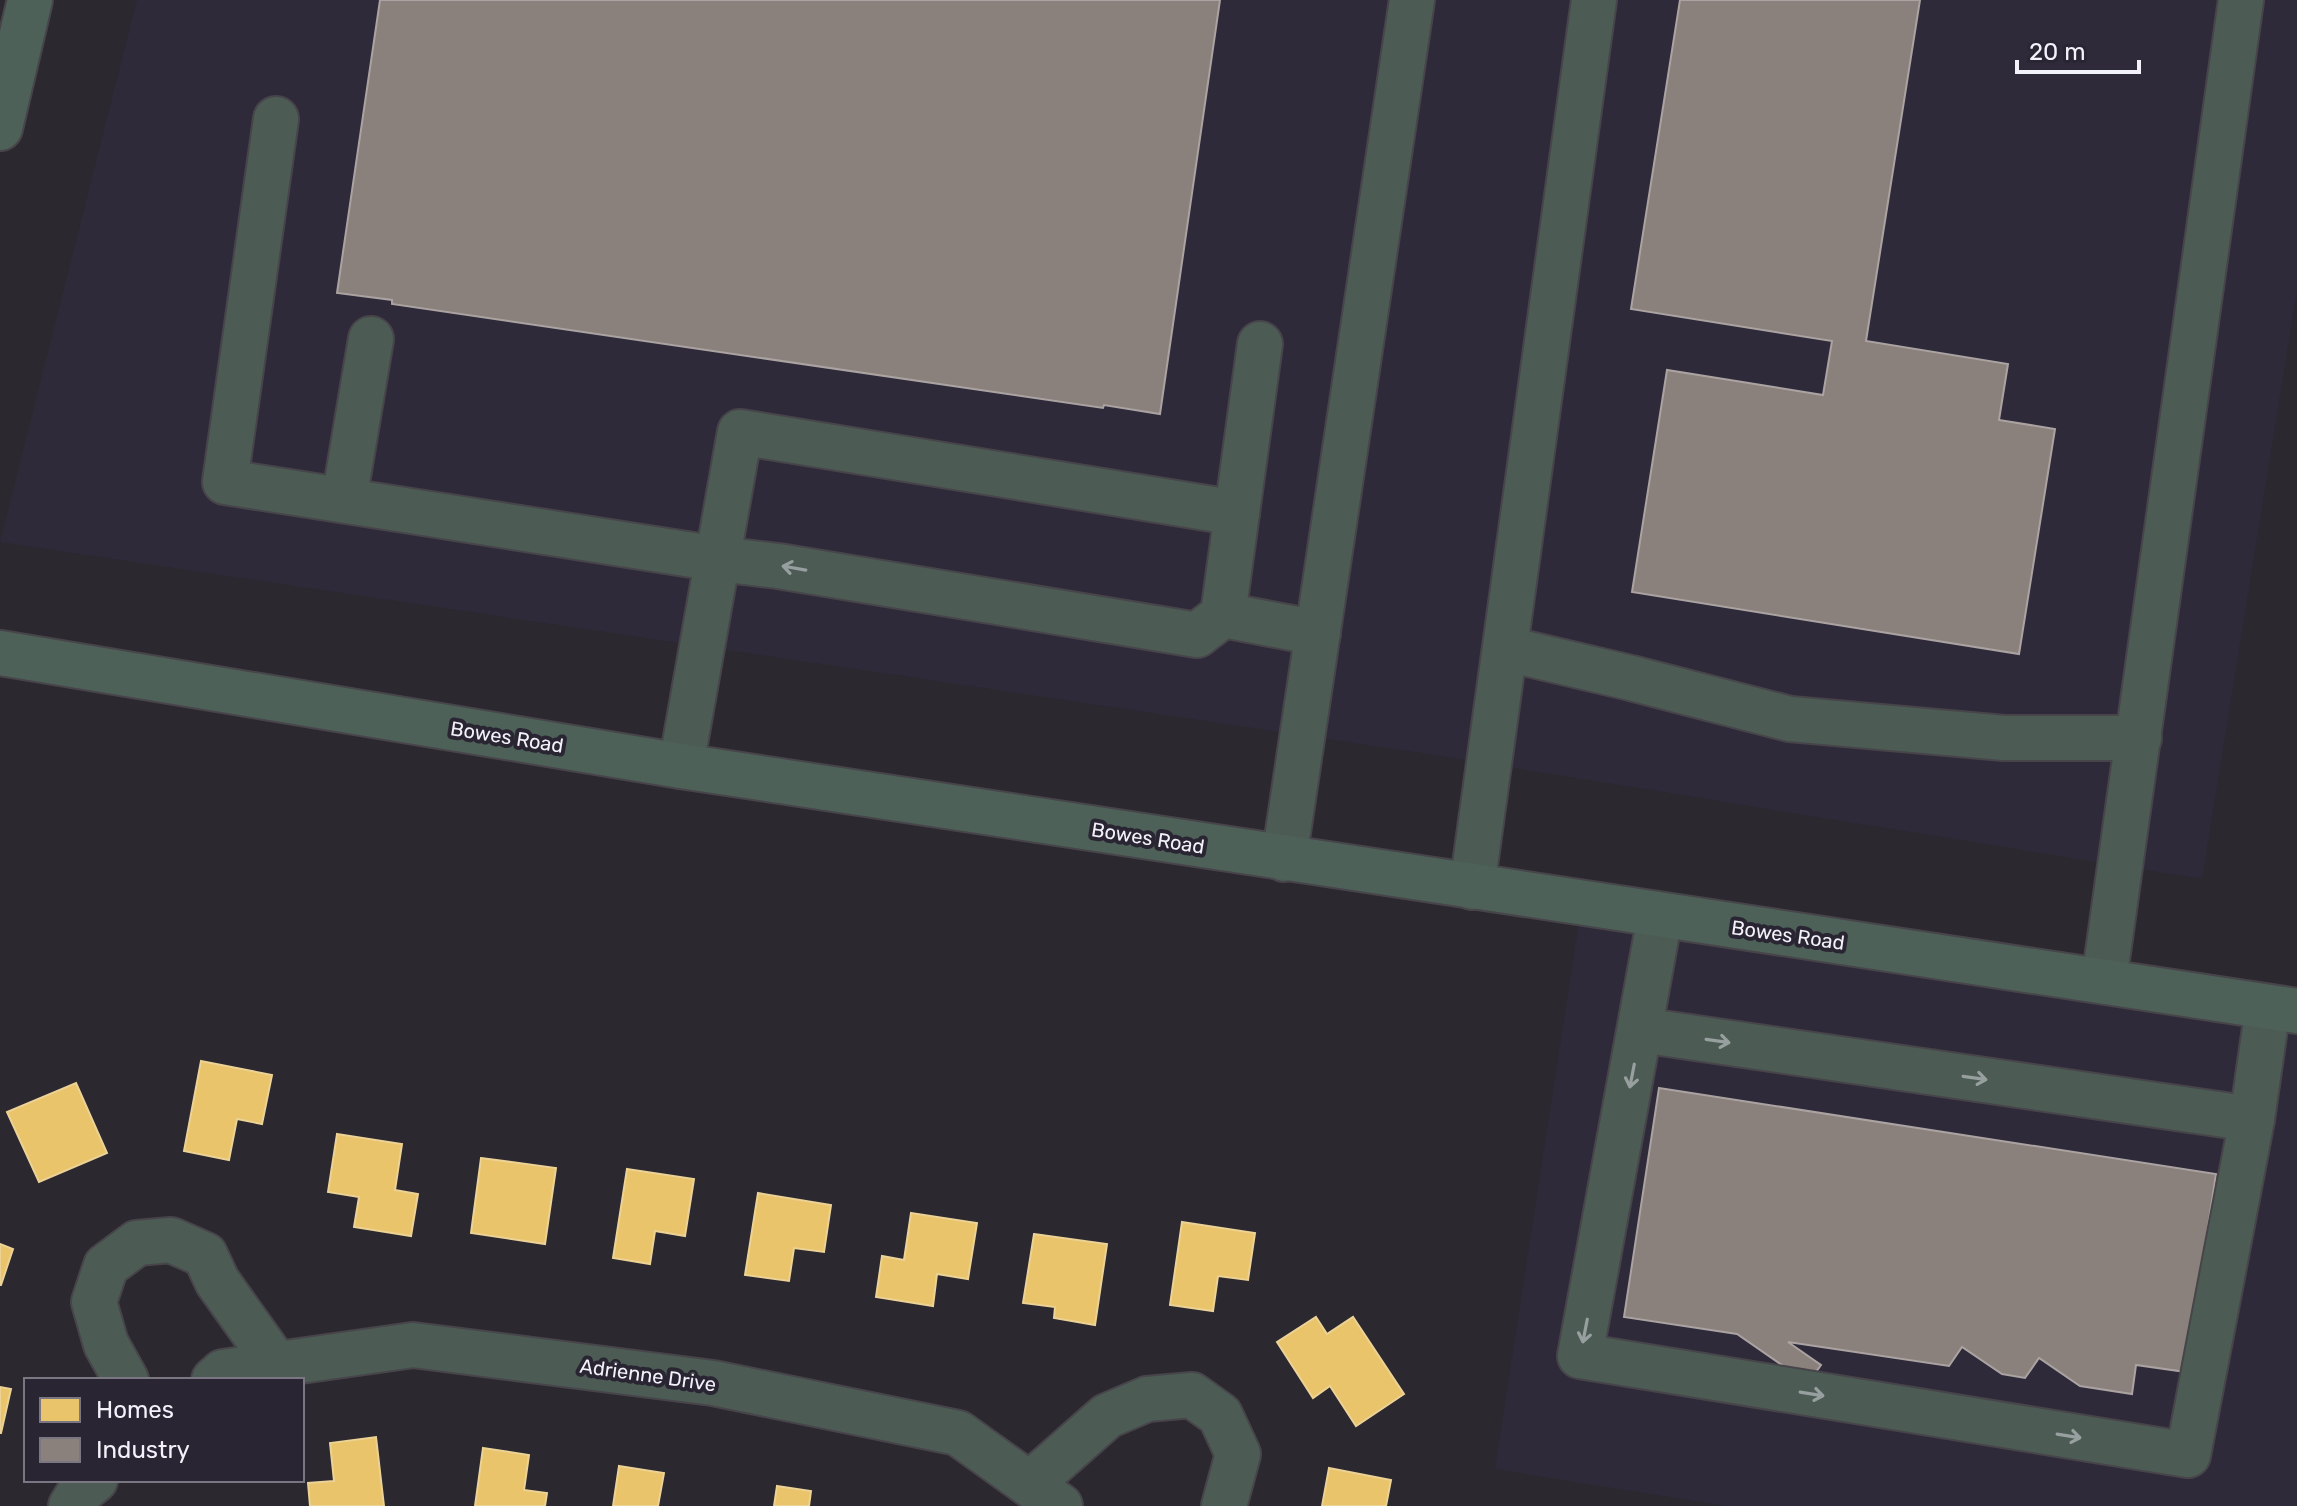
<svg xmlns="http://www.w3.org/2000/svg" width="2297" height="1506" viewBox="0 0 2297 1506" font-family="Rubik,sans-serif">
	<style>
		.built { fill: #2f2a3a }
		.homes { fill: #e9c46a; stroke: #ecd295; stroke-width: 2 }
		.industry { fill: #8a817c; stroke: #aaa3a2; stroke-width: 2 }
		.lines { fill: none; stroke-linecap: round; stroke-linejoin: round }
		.minor-casing { stroke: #47454a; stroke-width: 48 }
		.major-casing { stroke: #47454a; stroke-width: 48 }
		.minor { stroke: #4c5c55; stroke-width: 44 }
		.major { stroke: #4d6158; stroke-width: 44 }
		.oneway { stroke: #979f9f }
		.labels { text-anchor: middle; stroke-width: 8; stroke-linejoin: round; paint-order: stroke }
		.street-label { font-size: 20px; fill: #f3f1f9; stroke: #2a2532 }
	</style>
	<rect width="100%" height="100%" fill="#2b282f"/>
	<!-- built -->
	<g class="built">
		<polygon points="137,0 2297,0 2297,290 2202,879 1422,753 0,542"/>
		<polygon points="1579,923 2297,1034 2297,1506 1726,1506 1495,1469"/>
	</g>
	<!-- homes -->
	<g class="homes">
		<polygon points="201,1061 272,1075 262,1124 237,1119 229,1160 184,1151"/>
		<polygon points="76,1083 107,1153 39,1182 7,1112"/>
		<polygon points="337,1134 402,1144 395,1190 418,1194 411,1236 354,1227 359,1197 328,1192"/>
		<polygon points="481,1158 556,1168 545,1244 471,1233"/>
		<polygon points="627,1169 694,1179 685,1236 655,1231 650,1264 613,1258"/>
		<polygon points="758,1193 831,1205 824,1252 794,1248 789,1281 745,1275"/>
		<polygon points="911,1213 977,1223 968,1279 937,1274 933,1306 876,1297 882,1256 904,1260"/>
		<polygon points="1182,1222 1255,1233 1248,1280 1218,1276 1213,1311 1170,1305"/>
		<polygon points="1034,1234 1107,1244 1095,1325 1054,1318 1055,1307 1023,1303"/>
		<polygon points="0,1244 13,1249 1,1285 0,1285"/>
		<polygon points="1316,1317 1327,1334 1353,1317 1404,1394 1356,1426 1330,1386 1313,1398 1277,1342"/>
		<polygon points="0,1387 11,1389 1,1433 0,1433"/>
		<polygon points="376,1437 384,1506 310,1506 308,1483 334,1481 330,1443"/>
		<polygon points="483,1448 529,1455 524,1490 547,1493 545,1506 475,1506"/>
		<polygon points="619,1466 664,1473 658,1506 613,1506"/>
		<polygon points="1329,1468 1391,1480 1386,1506 1322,1506"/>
		<polygon points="777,1486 811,1491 809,1506 774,1506"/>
	</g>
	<!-- industry -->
	<g class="industry">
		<polygon points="380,0 1220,0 1160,414 1104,405 1103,408 392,304 392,300 337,293"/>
		<polygon points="1680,0 1920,0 1866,341 2008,364 1999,420 2055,429 2019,654 1632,592 1667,370 1823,395 1832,341 1631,309"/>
		<polygon points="1659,1088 2216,1174 2186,1372 2136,1365 2132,1394 2080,1386 2039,1358 2025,1378 2002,1374 1962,1347 1949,1366 1788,1342 1821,1365 1808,1383 1737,1334 1624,1317"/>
	</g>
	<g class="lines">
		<!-- minor casing -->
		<g class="minor-casing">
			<g id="minor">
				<polyline points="276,119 225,482 718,559 778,566 1197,635 1223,615"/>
				<polyline points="1260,344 1223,615 1318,633"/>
				<polyline points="344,500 371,339"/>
				<polyline points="1507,649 1631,678 1790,719 2004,738 2139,738"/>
				<polyline points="681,766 740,432 1237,513"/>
				<polyline points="1284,859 1412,0"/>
				<path d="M1472 887C1515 592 1551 295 1594 0"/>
				<polyline points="1660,916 1580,1356 2188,1455 2252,1119 2268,1007"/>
				<polyline points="2104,981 2241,0"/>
				<polyline points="1641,1030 2252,1119"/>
				<polyline points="126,1380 106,1344 94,1302 106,1266 137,1243 171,1240 205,1255 217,1281 276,1364"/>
				<polyline points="214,1380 223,1372 413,1345 713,1383 958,1433 1060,1506"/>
				<polyline points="1030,1484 1107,1416 1147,1399 1192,1395 1220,1415 1238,1454 1224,1506"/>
				<polyline points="71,1506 79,1493 95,1480"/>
			</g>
		</g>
		<!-- major casing -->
		<g class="major-casing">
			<g id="major">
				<polyline points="0,128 30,0"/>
				<polyline points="0,653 681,766 2297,1011"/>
			</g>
		</g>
		<!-- minor -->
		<use href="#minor" class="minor"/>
		<!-- major -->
		<use href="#major" class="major"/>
	</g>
	<!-- one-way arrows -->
	<defs><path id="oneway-shaft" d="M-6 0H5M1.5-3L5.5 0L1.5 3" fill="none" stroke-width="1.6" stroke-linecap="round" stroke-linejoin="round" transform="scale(2)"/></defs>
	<g class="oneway">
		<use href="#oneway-shaft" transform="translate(794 568) rotate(-170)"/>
		<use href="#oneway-shaft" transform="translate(1718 1041) rotate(8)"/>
		<use href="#oneway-shaft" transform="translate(1632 1076) rotate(101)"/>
		<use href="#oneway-shaft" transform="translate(1975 1078) rotate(8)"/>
		<use href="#oneway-shaft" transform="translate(1585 1331) rotate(101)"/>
		<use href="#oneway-shaft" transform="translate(1812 1394) rotate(9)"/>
		<use href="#oneway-shaft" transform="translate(2069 1436) rotate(9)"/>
	</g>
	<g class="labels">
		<!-- street labels -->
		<g class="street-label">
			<text transform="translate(507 737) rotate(9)" y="7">Bowes Road</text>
			<text transform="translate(1148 838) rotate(9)" y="7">Bowes Road</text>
			<text transform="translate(1788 935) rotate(8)" y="7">Bowes Road</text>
			<text transform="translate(648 1375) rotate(8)" y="7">Adrienne Drive</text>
		</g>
	</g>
	<!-- legend -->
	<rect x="24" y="1378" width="280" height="104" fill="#2a2532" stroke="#7a7782" stroke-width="2"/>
	<rect x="40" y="1398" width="40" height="24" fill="#e9c46a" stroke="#7a7782" stroke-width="2"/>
	<text x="96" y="1418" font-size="24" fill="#f3f1f9">Homes</text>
	<rect x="40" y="1438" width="40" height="24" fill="#8a817c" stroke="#7a7782" stroke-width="2"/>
	<text x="96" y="1458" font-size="24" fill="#f3f1f9">Industry</text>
	<!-- scale -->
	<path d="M2017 60v12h122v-12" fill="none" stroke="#f3f1f9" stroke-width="4"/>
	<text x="2029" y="60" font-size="24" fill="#f3f1f9" stroke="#2a2532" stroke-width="6" paint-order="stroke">20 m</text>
</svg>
